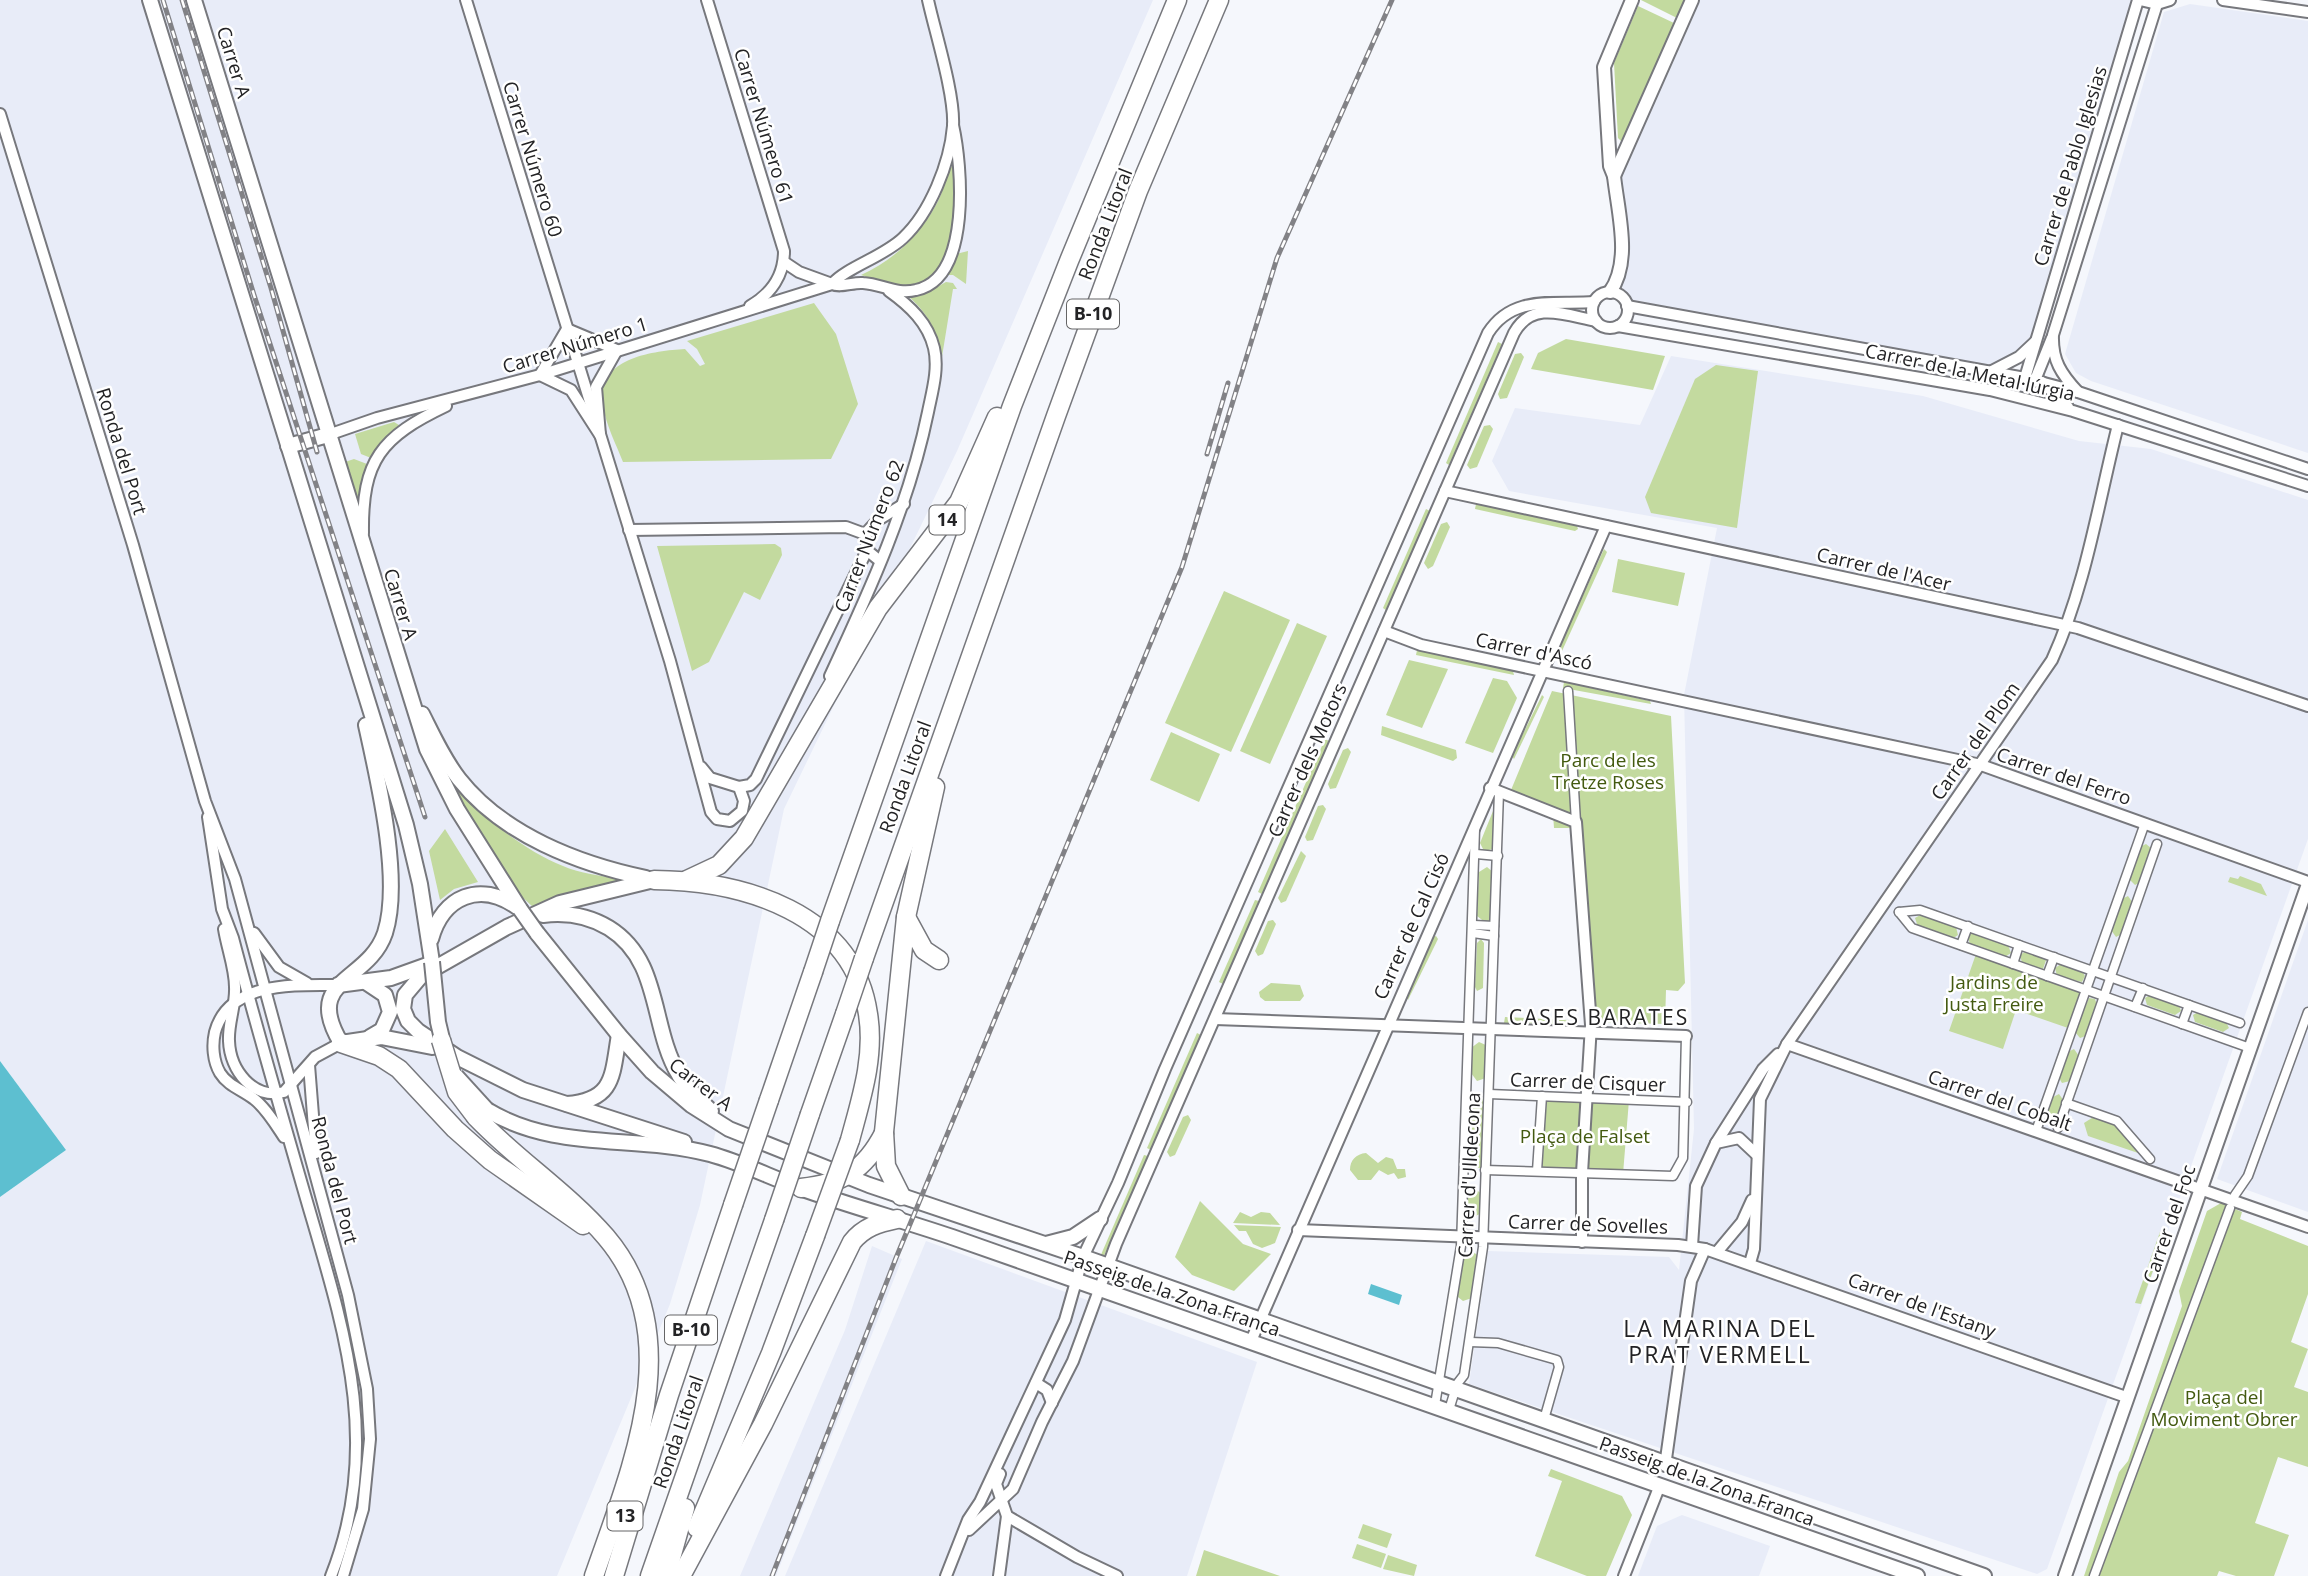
<svg xmlns="http://www.w3.org/2000/svg" width="2308" height="1576" viewBox="0 0 2308 1576" font-family="'Open Sans',sans-serif">
	<style>
		.built { fill: #e8ecf8 }
		.green { fill: #c3da9f }
		.water { fill: #5dbfd0 }
		.lines { fill: none; stroke-linecap: round; stroke-linejoin: round }
		.pedestrian-casing { stroke: #77787d; stroke-width: 11 }
		.minor-casing { stroke: #77787d; stroke-width: 14 }
		.tertiary-casing { stroke: #77787d; stroke-width: 16 }
		.secondary-casing { stroke: #77787d; stroke-width: 18 }
		.trunk-casing { stroke: #77787d; stroke-width: 21 }
		.pedestrian { stroke: #fff; stroke-width: 8 }
		.minor { stroke: #fff; stroke-width: 10 }
		.tertiary { stroke: #fff; stroke-width: 12 }
		.secondary { stroke: #fff; stroke-width: 14 }
		.trunk { stroke: #fff; stroke-width: 18 }
		.rail-casing { stroke: #828286; stroke-width: 5 }
		.rail { stroke: #fff; stroke-width: 2.5; stroke-dasharray: 8; stroke-linecap: butt }
		.secondary-bridge-casing { stroke: #77787d; stroke-width: 18; stroke-linecap: butt }
		.trunk-bridge-casing { stroke: #77787d; stroke-width: 21; stroke-linecap: butt }
		.secondary-bridge { stroke: #fff; stroke-width: 14 }
		.trunk-bridge { stroke: #fff; stroke-width: 18 }
		.labels { text-anchor: middle; stroke-width: 5; stroke-linejoin: round; paint-order: stroke }
		.shield { fill: #fff; stroke: #656566; stroke-width: 2 }
		.shield-label { font-size: 18px; font-weight: bold; fill: #232325 }
		.street-label { font-size: 19px; fill: #232325; stroke: #fff }
		.park-label { font-size: 19px; fill: #435a10; stroke: #fff }
		.neighbourhood-label { font-size: 21px; letter-spacing: 2px; fill: #232325; stroke: #fff }
		.quarter-label { font-size: 23px; letter-spacing: 2px; fill: #232325; stroke: #fff }
	</style>
	<rect width="100%" height="100%" fill="#f5f7fc"/>
	<!-- built -->
	<g class="built">
		<polygon points="0,0 1153,0 957,451 784,809 700,1205 670,1304 557,1576 0,1576 0,1197 66,1150 0,1061"/>
		<polygon points="1696,0 2138,0 2035,342 1992,371 1623,298 1614,176"/>
		<polygon points="2190,4 2308,21 2308,453 2091,381 2076,373 2065,354 2164,12"/>
		<polygon points="1671,356 1923,396 2079,441 2151,449 2308,500 2308,839 2047,1569 2037,1574 1469,1384 1488,1251 1669,1257 1679,1270 1694,1129 1684,695 1717,528 1509,491 1492,461 1515,408 1640,425"/>
		<polygon points="2308,920 2308,1212 2217,1179"/>
		<polygon points="926,1241 1257,1362 1187,1576 785,1576"/>
		<polygon points="872,1246 902,1259 797,1522 776,1576 740,1576 845,1330"/>
		<polygon points="1682,1515 1770,1546 1759,1576 1638,1576 1657,1526"/>
	</g>
	<!-- green -->
	<g class="green">
		<polygon points="1641,0 1685,0 1677,18"/>
		<polygon points="1638,6 1674,23 1622,142 1618,138 1614,63"/>
		<path d="M954 163C956 198 958 290 903 288 889 287 875 279 861 275 894 260 920 235 937 203 944 191 946 173 954 163Z"/>
		<polygon points="968,251 966,284 953,275 944,275 956,254"/>
		<path d="M946 282 953 283 957 289H953L940 369C942 339 931 316 908 296L928 292Z"/>
		<path d="M814 303 836 334 858 404 831 459 623 462C616 444 606 425 603 406 594 359 651 351 685 349L700 366 705 364 697 349 687 341Z"/>
		<polygon points="1566,339 1665,356 1653,390 1531,369 1538,353"/>
		<polygon points="1498,342 1502,344 1449,465 1446,463"/>
		<polygon points="1521,353 1524,357 1507,398 1500,399 1498,394 1515,354"/>
		<polygon points="1716,365 1758,371 1737,528 1651,513 1645,497 1695,379"/>
		<polygon points="394,422 399,425 371,458 361,454 355,434"/>
		<polygon points="1490,425 1493,429 1477,467 1470,469 1467,465 1484,426"/>
		<polygon points="354,459 367,464 358,499 345,462"/>
		<polygon points="1476,504 1577,526 1578,529 1575,531 1475,509"/>
		<polygon points="1426,509 1430,511 1386,610 1383,608"/>
		<polygon points="1447,522 1450,527 1433,566 1428,569 1424,563 1441,524"/>
		<polygon points="775,544 781,548 782,555 760,600 744,592 709,662 692,671 657,546"/>
		<polygon points="1604,549 1607,552 1562,651 1559,648"/>
		<polygon points="1618,559 1685,573 1678,606 1612,592"/>
		<polygon points="1224,591 1290,620 1231,752 1165,723"/>
		<polygon points="1297,623 1327,636 1270,764 1240,751"/>
		<polygon points="1417,650 1513,671 1514,675 1416,655"/>
		<polygon points="1409,660 1448,669 1422,728 1386,715"/>
		<polygon points="1493,678 1507,681 1517,698 1493,753 1465,743"/>
		<polygon points="1564,682 1650,701 1651,704 1563,688"/>
		<polygon points="1552,691 1671,716 1685,983 1678,991 1666,990 1665,1024 1586,1022 1572,828 1554,828 1553,814 1511,790"/>
		<polygon points="1542,695 1544,697 1514,759 1512,756"/>
		<polygon points="1382,726 1456,750 1457,758 1453,761 1381,735"/>
		<polygon points="1171,732 1220,754 1199,802 1150,780"/>
		<polygon points="1325,739 1329,741 1262,894 1258,892"/>
		<polygon points="1348,748 1351,752 1336,788 1330,789 1328,784 1343,750"/>
		<path d="M446 776C477 812 519 848 563 866 579 873 599 875 616 879L617 882 577 892 534 908 519 894Z"/>
		<polygon points="1323,805 1326,809 1313,840 1307,841 1305,837 1318,806"/>
		<polygon points="1493,811 1496,813 1493,849 1484,851 1480,843"/>
		<polygon points="445,829 478,882 454,889 440,900 429,851"/>
		<polygon points="2146,844 2151,848 2141,882 2135,885 2129,879 2140,847"/>
		<polygon points="1301,851 1306,856 1286,901 1281,903 1278,898"/>
		<polygon points="1487,867 1493,872 1492,919 1486,923 1477,916 1479,872"/>
		<polygon points="2240,876 2261,884 2267,896 2228,882 2230,877 2238,879"/>
		<polygon points="2128,896 2133,903 2122,934 2116,937 2111,930 2122,899"/>
		<polygon points="1255,900 1259,901 1223,984 1219,982"/>
		<polygon points="1922,914 1956,927 1958,935 1952,939 1918,927 1915,918"/>
		<polygon points="1273,920 1276,924 1263,954 1258,956 1255,951 1268,921"/>
		<polygon points="1974,932 2008,945 2011,953 2005,957 1970,945 1968,936"/>
		<polygon points="1436,936 1438,939 1408,1000 1407,997 1433,937"/>
		<polygon points="1481,939 1484,943 1483,988 1477,991 1475,987 1477,943"/>
		<polygon points="2026,951 2046,960 2043,969 2022,963 2020,955"/>
		<polygon points="1976,954 2081,991 2068,1028 2016,1010 2003,1049 1949,1031"/>
		<polygon points="2061,964 2082,971 2085,976 2082,982 2057,976 2055,968"/>
		<polygon points="1271,983 1300,985 1304,996 1300,1001 1265,1001 1260,997 1259,992"/>
		<polygon points="2150,995 2179,1005 2181,1011 2175,1015 2147,1005 2145,998"/>
		<polygon points="2089,998 2095,999 2097,1005 2086,1036 2080,1038 2075,1032"/>
		<polygon points="2198,1012 2226,1022 2229,1028 2223,1032 2195,1022 2193,1015"/>
		<polygon points="1505,1017 1569,1020 1570,1024 1504,1023"/>
		<polygon points="1197,1033 1201,1035 1151,1150 1147,1148"/>
		<polygon points="1479,1042 1488,1046 1486,1078 1477,1081 1471,1073 1471,1048"/>
		<polygon points="2074,1049 2079,1056 2070,1081 2062,1083 2059,1078 2068,1052"/>
		<polygon points="2059,1094 2064,1101 2058,1119 2052,1123 2046,1117 2053,1097"/>
		<polygon points="1475,1095 1481,1096 1485,1104 1483,1163 1481,1168 1468,1168 1471,1098"/>
		<polygon points="1547,1097 1629,1100 1623,1174 1542,1172"/>
		<polygon points="1188,1115 1191,1120 1175,1155 1170,1157 1167,1152 1183,1117"/>
		<polygon points="2095,1116 2114,1123 2138,1153 2088,1136 2084,1123"/>
		<path d="M1366 1153 1378 1163 1386 1157 1393 1159 1397 1169H1405L1406 1177 1398 1179 1394 1173 1388 1175 1379 1170 1371 1180H1358L1350 1170C1350 1160 1356 1154 1366 1153Z"/>
		<polygon points="1144,1155 1148,1156 1103,1258 1100,1257"/>
		<polygon points="1475,1189 1482,1194 1480,1214 1473,1217 1467,1212 1467,1198"/>
		<polygon points="1200,1201 1243,1244 1271,1254 1234,1291 1192,1275 1175,1257"/>
		<polygon points="2221,1203 2242,1212 2240,1219 2308,1246 2308,1294 2291,1342 2308,1349 2294,1387 2308,1392 2308,1467 2278,1457 2255,1523 2289,1535 2274,1576 2236,1576 2219,1571 2217,1576 2084,1576 2119,1472 2128,1461 2182,1306 2179,1291 2207,1211"/>
		<polygon points="1240,1212 1251,1217 1261,1212 1270,1213 1280,1225 1233,1223"/>
		<polygon points="1234,1225 1281,1227 1275,1243 1262,1248 1253,1244 1246,1231 1239,1231"/>
		<polygon points="2160,1232 2164,1240 2141,1304 2135,1303"/>
		<path d="M1470 1250 1479 1256 1472 1298 1463 1301 1458 1297C1458 1284 1459 1258 1470 1250Z"/>
		<polygon points="1551,1469 1622,1496 1632,1515 1606,1576 1587,1576 1535,1556 1562,1481 1548,1476"/>
		<polygon points="1363,1524 1392,1534 1387,1548 1358,1538"/>
		<polygon points="1357,1544 1386,1554 1381,1568 1352,1558"/>
		<polygon points="1204,1550 1277,1575 1280,1576 1196,1576"/>
		<polygon points="1388,1555 1417,1565 1414,1576 1383,1569"/>
	</g>
	<!-- water -->
	<g class="water">
		<polygon points="0,1061 66,1150 0,1197"/>
		<polygon points="1371,1284 1402,1295 1399,1305 1368,1294"/>
	</g>
	<g class="lines">
		<!-- pedestrian casing -->
		<g class="pedestrian-casing">
			<g id="pedestrian">
				<polyline points="1568,691 1576,822"/>
				<polyline points="1476,854 1498,856"/>
				<polyline points="1899,912 1912,928 2250,1048"/>
				<polyline points="1899,912 1920,910 2240,1023"/>
				<polyline points="1474,925 1494,926"/>
				<polyline points="1473,933 1494,936"/>
				<polyline points="1961,945 1968,926"/>
				<polyline points="2013,964 2019,945"/>
				<polyline points="2047,976 2054,957"/>
				<polyline points="2135,1007 2143,988"/>
				<polyline points="2182,1024 2189,1005"/>
				<polyline points="1489,1094 1687,1102"/>
				<polyline points="2066,1103 2117,1121 2150,1159"/>
				<polyline points="2058,1128 2157,844"/>
				<polyline points="2036,1131 2145,823"/>
				<polyline points="1485,1170 1673,1176 1683,1158 1686,1036"/>
				<polyline points="1537,1171 1542,1096"/>
				<polyline points="2235,1195 2248,1176 2308,1012"/>
				<polyline points="1470,1342 1498,1343 1557,1360 1559,1367 1545,1416"/>
				<polyline points="1435,1405 1461,1246 1475,829"/>
				<polyline points="1449,1410 1457,1384 1464,1375 1483,1247 1499,792"/>
				<polyline points="2094,1576 2230,1208"/>
			</g>
		</g>
		<!-- minor casing -->
		<g class="minor-casing">
			<g id="minor">
				<polyline points="466,0 670,661 711,812 717,819 730,821 742,811 744,801 739,787 710,778 701,767"/>
				<path d="M707 0 784 251C784 275 771 294 750 306"/>
				<polyline points="2140,0 2157,4 2170,0"/>
				<polyline points="2223,0 2308,12"/>
				<polyline points="0,114 133,545 205,801 235,879 348,1295 367,1389 370,1439 363,1509 343,1576"/>
				<polyline points="784,262 799,272 832,284"/>
				<path d="M832 284C847 267 883 257 903 238 930 213 950 163 953 126 955 95 935 32 928 0"/>
				<circle cx="1610" cy="310" r="18"/>
				<polyline points="1627,306 2025,378 2078,392 2308,469"/>
				<polyline points="1618,326 1990,390 2073,411 2308,486"/>
				<polygon points="567,329 617,350 596,387 600,435 571,390 540,375"/>
				<polyline points="1992,371 2019,357 2035,342"/>
				<polyline points="2025,378 2138,0"/>
				<polyline points="2035,380 2052,338"/>
				<polyline points="2042,382 2068,407"/>
				<path d="M2078 392C2061 374 2052 360 2053 335L2157 4"/>
				<path d="M328 435 377 418 540 375 832 284C841 288 853 282 863 283 882 284 897 295 916 290 972 278 962 165 953 125"/>
				<polyline points="1445,491 2078,628 2308,706"/>
				<polyline points="629,530 846,527 865,534 869,552 880,561"/>
				<path d="M363 533C362 460 381 437 446 406"/>
				<polyline points="865,534 878,520 904,504"/>
				<polyline points="1384,631 1421,645 1981,765 2308,882"/>
				<path d="M830 676C870 590 909 505 928 412 932 392 939 369 934 348 928 323 910 306 889 291"/>
				<polyline points="739,787 750,785 756,779 868,548"/>
				<polyline points="1490,788 1576,822 1591,1025 1582,1173 1582,1242"/>
				<path d="M208 817 222 909 233 938C255 1022 279 1105 303 1188 341 1320 385 1441 331 1576"/>
				<path d="M224 929C227 948 235 968 235 987 236 1005 228 1023 229 1041 230 1070 253 1100 284 1092L315 1057 341 1043"/>
				<polyline points="254,933 279,967 307,983"/>
				<polyline points="1215,1019 1686,1036"/>
				<polyline points="1787,1044 2308,1227"/>
				<polyline points="309,1065 316,1153"/>
				<path d="M284 1137C276 1125 266 1108 254 1099 243 1090 228 1086 220 1073 213 1061 212 1045 215 1032 229 981 295 985 336 985"/>
				<polyline points="1716,1143 1763,1069 1778,1054"/>
				<polyline points="1298,1230 1678,1245 1705,1249 2126,1397"/>
				<polyline points="1692,1246 1696,1186 1716,1143 1739,1138 1756,1154"/>
				<polyline points="1717,1252 1742,1222 1752,1200"/>
				<path d="M1750 1263 1754 1249 1760 1099 1787 1044 2052 660C2086 586 2098 504 2118 425"/>
				<polyline points="1251,1341 1606,526"/>
				<polyline points="1036,1383 1047,1390 1052,1403"/>
				<polyline points="1665,1466 1691,1281 1705,1249"/>
				<polyline points="1000,1474 996,1484 1007,1516 1077,1557 1117,1576"/>
				<path d="M969 1530 1013 1489 1042 1422 1073 1361 1116 1244 1514 333C1532 300 1565 315 1596 321"/>
				<path d="M946 1576 968 1520 980 1502 1065 1320 1083 1257 1118 1183 1165 1069 1488 333C1513 294 1554 305 1594 302"/>
				<polyline points="999,1576 1007,1516"/>
				<polyline points="1624,1576 1660,1485"/>
			</g>
		</g>
		<!-- tertiary casing -->
		<g class="tertiary-casing">
			<g id="tertiary">
				<polyline points="1614,176 1692,0"/>
				<path d="M1610 292C1632 261 1618 213 1614 176L1610 166 1604 67 1632 0"/>
				<polyline points="2065,1576 2308,884"/>
			</g>
		</g>
		<!-- secondary casing -->
		<g class="secondary-casing">
			<g id="secondary">
				<polyline points="150,0 406,825 420,884 432,962"/>
				<polyline points="194,0 427,749 457,809 520,909"/>
				<polyline points="288,446 328,435"/>
				<path d="M422 714C433 736 444 760 459 779 503 835 579 864 646 878"/>
				<path d="M366 725C378 780 402 880 385 933 368 983 302 978 341 1043L381 1037 432 1047"/>
				<polyline points="654,880 560,903 507,927 421,976 405,995 403,1009 408,1021 418,1031 457,1057 523,1090 684,1142"/>
				<path d="M543 915C567 912 589 916 609 928 662 961 650 1027 679 1075 687 1089 700 1100 711 1111"/>
				<polyline points="537,933 619,1035 652,1072 691,1105 729,1129 869,1185 1083,1257 1984,1576"/>
				<path d="M431 939C443 896 480 881 517 907"/>
				<polyline points="367,983 385,995 390,1012 382,1030 370,1037"/>
				<polyline points="338,985 391,978 430,964"/>
				<path d="M567 1104C615 1100 612 1075 619 1035"/>
				<path d="M487 1110C556 1152 634 1134 710 1154 740 1162 770 1177 800 1188 850 1206 902 1220 952 1237L1917 1576"/>
				<polyline points="1046,1244 1073,1237 1100,1219"/>
			</g>
		</g>
		<!-- trunk casing -->
		<g class="trunk-casing">
			<g id="trunk">
				<path d="M654 880C743 881 853 912 868 1014 875 1057 861 1099 850 1140"/>
				<polyline points="687,880 719,865 744,838 878,608 959,502 997,417"/>
				<polyline points="906,917 924,950 939,960"/>
				<polyline points="830,921 1012,406 1069,261 1177,0"/>
				<polyline points="864,958 1056,416 1138,191 1219,0"/>
				<polyline points="341,1043 379,1056 399,1069 455,1129 490,1160 583,1225"/>
				<polyline points="769,1100 813,972"/>
				<polyline points="810,1114 845,1014"/>
				<path d="M476 1117C517 1160 567 1192 606 1237 690 1336 631 1469 594 1576"/>
				<path d="M801 1188C842 1184 865 1170 884 1133"/>
				<polyline points="901,1196 886,1166 884,1132 906,917 935,787"/>
				<polyline points="697,1528 771,1353 815,1236"/>
				<polyline points="614,1576 669,1395 733,1205"/>
				<polyline points="650,1576 774,1220"/>
				<polyline points="666,1576 685,1508"/>
				<path d="M681 1576 763 1424 852 1242C864 1227 878 1223 897 1219"/>
			</g>
		</g>
		<!-- pedestrian -->
		<use href="#pedestrian" class="pedestrian"/>
		<!-- minor -->
		<use href="#minor" class="minor"/>
		<!-- tertiary -->
		<use href="#tertiary" class="tertiary"/>
		<!-- secondary -->
		<use href="#secondary" class="secondary"/>
		<!-- trunk -->
		<use href="#trunk" class="trunk"/>
		<!-- rail casing -->
		<g class="rail-casing">
			<g id="rail">
				<polyline points="163,0 254,295 425,817"/>
				<polyline points="182,0 271,288 317,452"/>
				<polyline points="1207,454 1228,383"/>
				<polyline points="772,1576 896,1258 1182,567 1277,258 1392,0"/>
			</g>
		</g>
		<!-- rail -->
		<use href="#rail" class="rail"/>
		<!-- secondary-bridge casing -->
		<g class="secondary-bridge-casing">
			<g id="secondary-bridge">
				<polyline points="520,909 537,933"/>
				<polyline points="432,962 438,1022 444,1047"/>
				<polyline points="456,1076 487,1110"/>
			</g>
		</g>
		<!-- trunk-bridge casing -->
		<g class="trunk-bridge-casing">
			<g id="trunk-bridge">
				<polyline points="813,972 830,921"/>
				<polyline points="845,1014 864,958"/>
				<polyline points="441,1040 457,1092 476,1117"/>
				<polyline points="733,1205 769,1100"/>
				<polyline points="774,1220 810,1114"/>
				<polyline points="815,1236 850,1140"/>
			</g>
		</g>
		<!-- secondary-bridge -->
		<use href="#secondary-bridge" class="secondary-bridge"/>
		<!-- trunk-bridge -->
		<use href="#trunk-bridge" class="trunk-bridge"/>
	</g>
	<g class="labels">
		<!-- shield labels -->
		<g class="shield">
			<rect x="1067" y="299.5" width="52" height="29" rx="5"/>
			<rect x="929.5" y="505.5" width="35" height="29" rx="5"/>
			<rect x="665" y="1315.5" width="52" height="29" rx="5"/>
			<rect x="607.5" y="1501.5" width="35" height="29" rx="5"/>
		</g>
		<g class="shield-label">
			<text x="1093" y="320">B-10</text>
			<text x="947" y="526">14</text>
			<text x="691" y="1336">B-10</text>
			<text x="625" y="1522">13</text>
		</g>
		<!-- street labels -->
		<g class="street-label">
			<text transform="translate(234 62) rotate(73)" y="7">Carrer A</text>
			<text transform="translate(764 126) rotate(73)" y="7">Carrer Número 61</text>
			<text transform="translate(533 159) rotate(73)" y="7">Carrer Número 60</text>
			<text transform="translate(2070 166) rotate(-73)" y="7">Carrer de Pablo Iglesias</text>
			<text transform="translate(1105 224) rotate(-69)" y="7">Ronda Litoral</text>
			<text transform="translate(575 345) rotate(-17)" y="7">Carrer Número 1</text>
			<text transform="translate(1970 372) rotate(12)" y="7">Carrer de la Metal·lúrgia</text>
			<text transform="translate(122 451) rotate(73)" y="7">Ronda del Port</text>
			<text transform="translate(869 536) rotate(-69)" y="7">Carrer Número 62</text>
			<text transform="translate(1884 569) rotate(13)" y="7">Carrer de l'Acer</text>
			<text transform="translate(401 604) rotate(73)" y="7">Carrer A</text>
			<text transform="translate(1534 651) rotate(12)" y="7">Carrer d'Ascó</text>
			<text transform="translate(1975 741) rotate(-55)" y="7">Carrer del Plom</text>
			<text transform="translate(1307 760) rotate(-66)" y="7">Carrer dels Motors</text>
			<text transform="translate(2064 776) rotate(19)" y="7">Carrer del Ferro</text>
			<text transform="translate(905 777) rotate(-70)" y="7">Ronda Litoral</text>
			<text transform="translate(1411 926) rotate(-66)" y="7">Carrer de Cal Cisó</text>
			<text transform="translate(1588 1082) rotate(2)" y="7">Carrer de Cisquer</text>
			<text transform="translate(701 1084) rotate(37)" y="7">Carrer A</text>
			<text transform="translate(2000 1100) rotate(19)" y="7">Carrer del Cobalt</text>
			<text transform="translate(1469 1175) rotate(-87)" y="7">Carrer d'Ulldecona</text>
			<text transform="translate(335 1180) rotate(75)" y="7">Ronda del Port</text>
			<text transform="translate(1588 1224) rotate(2)" y="7">Carrer de Sovelles</text>
			<text transform="translate(2169 1224) rotate(-71)" y="7">Carrer del Foc</text>
			<text transform="translate(1172 1293) rotate(19)" y="7">Passeig de la Zona Franca</text>
			<text transform="translate(1922 1305) rotate(20)" y="7">Carrer de l'Estany</text>
			<text transform="translate(678 1432) rotate(-71)" y="7">Ronda Litoral</text>
			<text transform="translate(1707 1481) rotate(20)" y="7">Passeig de la Zona Franca</text>
		</g>
		<!-- park labels -->
		<g class="park-label">
			<text x="1608" y="767">Parc de les<tspan x="1608" dy="22">Tretze Roses</tspan></text>
			<text x="1994" y="989">Jardins de<tspan x="1994" dy="22">Justa Freire</tspan></text>
			<text x="1585" y="1143">Plaça de Falset</text>
			<text x="2224" y="1404">Plaça del<tspan x="2224" dy="22">Moviment Obrer</tspan></text>
		</g>
		<!-- neighbourhood labels -->
		<g class="neighbourhood-label">
			<text x="1599" y="1025">CASES BARATES</text>
		</g>
		<!-- quarter labels -->
		<g class="quarter-label">
			<text x="1720" y="1337">LA MARINA DEL<tspan x="1720" dy="26">PRAT VERMELL</tspan></text>
		</g>
	</g>
</svg>
